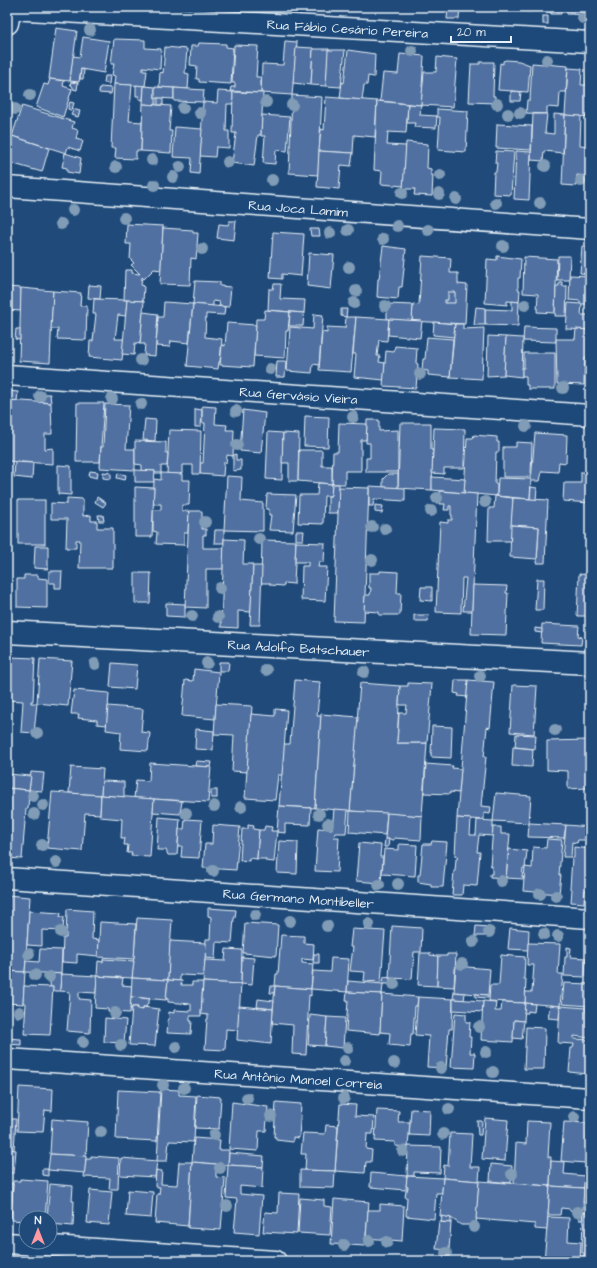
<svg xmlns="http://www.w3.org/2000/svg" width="597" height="1268" viewBox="0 0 597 1268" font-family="'Architects Daughter',sans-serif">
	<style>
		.building { fill: #5070a0; stroke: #e8f1f8 }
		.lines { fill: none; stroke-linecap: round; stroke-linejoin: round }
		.minor-casing { stroke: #e8f1f8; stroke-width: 23 }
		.tertiary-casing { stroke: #e8f1f8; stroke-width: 25 }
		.secondary-casing { stroke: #e8f1f8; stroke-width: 25 }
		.minor { stroke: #1f4a7a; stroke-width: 20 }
		.tertiary { stroke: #1f4a7a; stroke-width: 22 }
		.secondary { stroke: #1f4a7a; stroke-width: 22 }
		.tree { fill: #819cb6 }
		.labels { text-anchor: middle; stroke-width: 4; stroke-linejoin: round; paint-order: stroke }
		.street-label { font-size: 13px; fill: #e8f1f8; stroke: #1f4a7a }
	</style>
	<rect width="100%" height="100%" fill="#1f4a7a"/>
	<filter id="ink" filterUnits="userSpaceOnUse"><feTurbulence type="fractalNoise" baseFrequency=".025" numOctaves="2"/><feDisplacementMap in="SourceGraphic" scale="8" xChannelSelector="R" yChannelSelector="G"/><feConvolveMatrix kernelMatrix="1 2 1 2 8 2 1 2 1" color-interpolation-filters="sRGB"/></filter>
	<g filter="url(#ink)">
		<!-- building -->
		<g class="building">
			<polygon points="448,7 460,7 459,19 447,19"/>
			<polygon points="519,7 537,7 537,11 530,10 530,12 519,11"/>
			<polygon points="544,7 561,7 561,14 551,14 551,12 544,11"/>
			<polygon points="567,7 590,7 590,15 567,14"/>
			<rect x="543" y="16" width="5" height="8"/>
			<polygon points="56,28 77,31 70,81 49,79"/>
			<polygon points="83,37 109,41 104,73 81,69 79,82 70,81 73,56 80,57"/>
			<polygon points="114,39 145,40 145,48 161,49 160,69 143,67 143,71 147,71 145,86 114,84 115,76 112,75 114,64 111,64"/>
			<polygon points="285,41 297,42 292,95 261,93 262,64 283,65"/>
			<polygon points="199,43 226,44 226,47 233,48 231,84 199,82 199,79 196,79 197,66 190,65 191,46 198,46"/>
			<polygon points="234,45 258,46 256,77 261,77 261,93 230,91 231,87 235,87 235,83 232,83"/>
			<polygon points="165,47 187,49 185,73 189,74 188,89 159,87 160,72 163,73"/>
			<polygon points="296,47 313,48 311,85 293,83"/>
			<polygon points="313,49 329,49 326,86 311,85"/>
			<polygon points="328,50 345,50 341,87 326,86"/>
			<polygon points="348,50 375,54 374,77 368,76 367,85 364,85 362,100 340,98 342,82 344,83"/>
			<polygon points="400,54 424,56 422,87 423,87 421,105 380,101 383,73 398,74"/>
			<polygon points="437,57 457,59 453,107 421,105 424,72 436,72"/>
			<polygon points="506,60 519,61 530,65 528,92 498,90 500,63 503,64 503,61"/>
			<polygon points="480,62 494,62 493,96 495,96 495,103 469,102 471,64 480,64"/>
			<polygon points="532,63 568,66 566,92 560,92 559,108 547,107 547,114 526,113 527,100 530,100"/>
			<polygon points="568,68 582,69 581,85 586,85 587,68 590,69 590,117 565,115"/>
			<polygon points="81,69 84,70 83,79 80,79"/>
			<polygon points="105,76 110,76 109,84 104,83"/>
			<polygon points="50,79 64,81 63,86 72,89 63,117 36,107 44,84 48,85"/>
			<polygon points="71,82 78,83 77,90 73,89 73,87 70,84"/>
			<polygon points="114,84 132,85 129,121 142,122 141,151 136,151 136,159 115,158 116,148 111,148"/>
			<polygon points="136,85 144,86 143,100 139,99 139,96 136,96"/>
			<polygon points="144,86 155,87 155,98 156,98 156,105 143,104"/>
			<polygon points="100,87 112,88 111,94 99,93"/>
			<polygon points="155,87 174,88 174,99 155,98"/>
			<polygon points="174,88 204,90 203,102 174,101"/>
			<polygon points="218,91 233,92 233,104 227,104 226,131 229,131 229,148 216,147 215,157 200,156 203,102 217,103"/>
			<polygon points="511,91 521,92 520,101 511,101"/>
			<polygon points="233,92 263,93 261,135 258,135 254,166 232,163 236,133 232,133"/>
			<polygon points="292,95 322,97 318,175 289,173"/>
			<polygon points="326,97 377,101 375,137 354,135 353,153 319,151 321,129 324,130"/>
			<rect x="158" y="98" width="5" height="7"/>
			<polygon points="377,101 408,104 406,133 388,132 387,145 406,146 404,186 381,184 382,171 374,170"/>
			<polygon points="70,102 74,103 72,109 80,111 78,117 71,115 73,111 68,109"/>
			<polygon points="143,104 171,106 169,131 172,131 171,153 141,151"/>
			<polygon points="408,104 421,105 420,115 437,116 436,128 414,127 415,123 407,123"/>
			<polygon points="22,106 74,122 72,128 78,130 76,139 83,141 80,151 68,147 66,153 12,136"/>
			<polygon points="437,109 468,111 466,152 438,150 440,117 437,117"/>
			<polygon points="533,114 547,114 545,133 554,134 554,114 565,115 563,153 544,151 543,161 531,160"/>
			<polygon points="262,115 290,117 287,151 276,150 275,164 263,163 265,136 261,136"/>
			<polygon points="565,115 581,116 580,145 590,146 590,176 577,175 576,186 562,185"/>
			<polygon points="497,124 532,126 531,150 496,148"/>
			<polygon points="175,127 202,129 199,174 191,173 192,158 173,157"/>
			<polygon points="12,136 49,148 42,172 7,162 7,138 11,139"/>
			<polygon points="406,142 428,144 427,168 431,169 431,175 433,175 432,196 414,195 415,189 403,189"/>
			<polygon points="319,151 353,153 351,166 341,165 339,189 317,187"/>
			<polygon points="496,151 514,152 511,195 493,194 494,172 496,172 497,163 495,163"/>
			<polygon points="516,151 531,152 529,200 514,199"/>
			<polygon points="65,153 81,158 79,174 67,172 67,168 62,167"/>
			<polygon points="229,221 236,221 234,240 217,238 219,224 228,225"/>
			<polygon points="127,224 163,226 161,270 154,269 144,279 142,277 141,285 144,286 143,301 124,300 125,270 132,270 132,273 140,274 131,265 134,263 130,259 131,244 126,244"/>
			<polygon points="163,228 193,230 193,233 198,233 196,259 191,258 190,285 160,284"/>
			<polygon points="310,229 319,229 320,236 311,236"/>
			<polygon points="273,232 304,234 301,276 282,274 282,279 270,278"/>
			<polygon points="383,246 406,249 402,287 399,287 398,299 377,297 378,279 379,279"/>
			<polygon points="582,246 590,247 590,274 580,273"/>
			<polygon points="309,253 334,255 331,289 307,286"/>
			<polygon points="422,256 451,258 450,273 458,273 458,284 467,285 465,324 412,321 413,304 419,305"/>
			<polygon points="497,256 521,259 520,278 518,278 518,290 520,290 519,302 507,301 507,305 485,303 487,259 497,260"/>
			<polygon points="558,256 570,256 569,280 557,280"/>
			<polygon points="524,257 557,259 555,313 537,312 538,294 523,293"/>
			<polygon points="570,275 590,276 589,304 580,304 580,301 569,300"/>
			<polygon points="195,281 220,282 220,286 231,287 229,307 219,306 220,302 213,301 213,306 193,304"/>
			<polygon points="559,282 562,282 562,286 567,286 566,316 555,316 556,286 559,286"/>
			<polygon points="274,284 281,284 280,299 305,300 304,313 268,310 269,289 273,289"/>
			<polygon points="89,285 101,286 100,299 88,298"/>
			<polygon points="7,287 21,288 21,311 7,310"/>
			<polygon points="21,288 53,291 50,363 19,361"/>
			<polygon points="53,291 81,293 80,306 87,306 86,340 57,339 58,329 51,329"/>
			<polygon points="448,292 455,292 455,303 445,303 445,300 448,300"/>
			<polygon points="94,299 127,300 126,316 118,315 115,339 124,339 122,360 89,357 90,341 93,341 96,314 93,314"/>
			<polygon points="127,300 144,301 140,344 135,343 134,355 122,354"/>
			<polygon points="512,301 519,302 518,326 485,325 485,309 512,310"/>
			<polygon points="164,302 193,304 189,343 171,341 170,347 156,346 158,317 163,317"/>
			<polygon points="568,303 582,304 581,315 590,315 590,330 566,329"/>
			<polygon points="193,304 225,307 224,315 206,314 205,337 222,339 220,362 219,362 218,369 187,366"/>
			<polygon points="387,304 413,305 412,321 387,319"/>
			<polygon points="476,307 485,308 485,325 474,325"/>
			<polygon points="341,309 347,309 346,317 341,316"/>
			<polygon points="265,310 290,312 288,331 286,331 285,358 254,356 256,319 264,319"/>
			<polygon points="143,312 158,314 155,356 144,355 145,344 140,344"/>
			<polygon points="290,312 304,313 303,326 289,326"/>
			<polygon points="314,314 323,315 319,365 313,364 312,373 287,371 290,327 313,329"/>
			<polygon points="346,317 356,317 351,372 319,370 322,332 327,333 327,327 345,328"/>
			<polygon points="356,317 389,319 387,341 379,340 377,356 380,356 379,362 385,363 384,380 354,377 356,354 353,354"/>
			<polygon points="7,319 9,319 7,355"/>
			<polygon points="389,319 422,321 420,338 388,335"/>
			<polygon points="434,322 455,324 454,337 433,335"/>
			<polygon points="227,323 256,325 253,367 220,365 222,345 225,346"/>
			<polygon points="455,324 463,324 463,329 484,328 482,379 450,377"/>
			<polygon points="524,327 556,328 556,342 523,341"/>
			<polygon points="16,329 20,329 20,340 15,339"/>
			<polygon points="576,329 590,330 590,359 585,358 584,385 557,384 556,339 575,339"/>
			<polygon points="488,336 506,337 504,375 487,376"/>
			<polygon points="427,337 453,339 450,377 428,375 428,371 422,370 423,359 425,359"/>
			<polygon points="506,337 523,338 522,377 504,375"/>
			<polygon points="395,346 417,348 416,363 418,364 416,388 383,386 386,351 394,352"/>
			<polygon points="524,353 555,353 555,389 528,389 528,385 526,385 526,376 522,376 522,368 524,368"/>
			<polygon points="277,361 286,361 285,377 276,377"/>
			<polygon points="9,391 18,392 17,401 8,400"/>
			<polygon points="42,394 50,394 51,403 42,402"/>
			<polygon points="7,400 51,403 52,434 45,434 45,449 53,448 53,464 7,461"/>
			<polygon points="77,403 104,403 100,462 76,462"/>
			<polygon points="105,404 129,405 126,449 135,449 135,470 100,468 101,447 103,447"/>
			<polygon points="202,406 216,407 215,424 227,425 226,430 234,430 233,456 227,455 226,463 224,462 223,476 200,474 200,463 203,463 205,423 202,423"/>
			<polygon points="195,409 202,410 201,427 195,427"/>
			<polygon points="243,410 265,413 261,453 240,451"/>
			<polygon points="305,416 329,417 328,447 304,446"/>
			<polygon points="145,419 156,420 155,441 143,440"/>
			<polygon points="367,420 379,420 379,431 398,430 398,472 366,472 366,458 370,458 370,443 366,443"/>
			<polygon points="339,423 367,424 366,440 361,440 361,471 345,471 345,484 332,484 333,452 338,452"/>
			<polygon points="400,423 431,423 431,450 433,450 432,490 398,488"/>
			<polygon points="434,428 465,429 464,468 444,468 444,474 432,473"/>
			<polygon points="169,430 201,431 200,474 193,474 193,465 182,465 182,474 167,474"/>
			<polygon points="268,432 283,433 282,480 266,479"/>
			<polygon points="283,433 299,434 298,481 289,481 289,463 282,463"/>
			<polygon points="535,433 567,435 566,463 559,462 558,472 542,471 540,481 531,481"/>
			<polygon points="474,435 497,437 497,442 499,442 499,452 496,452 495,484 497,484 497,496 464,493 467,438 473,438"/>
			<polygon points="135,441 166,442 166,453 168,453 167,466 161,466 161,473 154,473 155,471 142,471 142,465 135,464"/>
			<polygon points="516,442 532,443 531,477 503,477 503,447 516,447"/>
			<polygon points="299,450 322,450 322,466 332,466 332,484 298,481"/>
			<polygon points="236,454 236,460 241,460 241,470 233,471 233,456 234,455"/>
			<polygon points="15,462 33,463 32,479 14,477"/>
			<polygon points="58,465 71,466 71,495 58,494"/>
			<polygon points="135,470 155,471 154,482 135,482"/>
			<polygon points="90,471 98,472 97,478 89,476"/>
			<polygon points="103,472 111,473 111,479 103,478"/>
			<polygon points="581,472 590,472 590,503 563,501 564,483 581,483"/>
			<polygon points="118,473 126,475 125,480 117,478"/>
			<polygon points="161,473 182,474 182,480 190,480 189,505 182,505 182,511 189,511 188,533 184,533 184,545 156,544 157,532 153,531 153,510 161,510 161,504 153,504 154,482 154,479 161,480"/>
			<polygon points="388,474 398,474 398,488 383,487 383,479"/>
			<polygon points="227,476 242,477 241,501 263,503 263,531 224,530"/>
			<polygon points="432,477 465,479 464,493 432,490"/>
			<polygon points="498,478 531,479 530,499 497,496"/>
			<polygon points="318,483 332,484 331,496 324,496 323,524 298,523 299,495 317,495"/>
			<polygon points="332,484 339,484 338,513 328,513 328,496 331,496"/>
			<polygon points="369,486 405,488 405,501 374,499 373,506 369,506"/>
			<polygon points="135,487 154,488 152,537 135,537"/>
			<polygon points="339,487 369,488 364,622 334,621"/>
			<polygon points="531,487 537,488 536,500 530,499"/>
			<polygon points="440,491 477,494 472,611 463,611 466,578 462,578 461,613 436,612 440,522 448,523 448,520 452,520 452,515 451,515 451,506 449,506 449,510 444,510 445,504 440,504"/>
			<polygon points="267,494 296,495 293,531 269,530 271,515 269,515 269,509 266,509"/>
			<polygon points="495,496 513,498 511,541 488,541 489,508 494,508"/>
			<polygon points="97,497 106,503 103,507 95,502"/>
			<polygon points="67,498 83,499 83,516 91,515 91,521 97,521 97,528 113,528 113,568 79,568 80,540 76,540 76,548 66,548 67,519 51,519 51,503 67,504"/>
			<polygon points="513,498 548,500 545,563 537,563 539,527 511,525"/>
			<rect x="18" y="500" width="27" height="44"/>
			<polygon points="375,505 383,506 382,513 375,512"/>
			<polygon points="189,511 202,511 202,529 206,529 206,535 203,535 203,548 224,548 223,569 206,569 206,608 185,607"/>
			<polygon points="98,515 103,515 104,521 99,521"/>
			<polygon points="511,525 539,527 537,559 510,557"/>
			<polygon points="215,530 224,530 224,543 214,543"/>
			<polygon points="296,531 304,531 303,540 296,540"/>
			<polygon points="224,539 244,540 243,564 253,564 251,612 238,611 238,628 221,627"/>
			<polygon points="262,540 296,541 294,584 284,583 284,586 270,585 270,583 261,583"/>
			<polygon points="296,542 325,543 324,562 319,562 318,567 327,567 325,601 301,600 302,566 308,566 308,562 295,562"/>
			<polygon points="35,546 48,546 48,569 34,568"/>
			<polygon points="253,566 262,566 260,625 250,625"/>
			<polygon points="49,571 62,571 61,588 55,588 55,583 49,583"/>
			<polygon points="380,571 398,572 397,593 401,593 400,615 379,615 379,612 364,611 365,595 370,595 371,588 369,588 369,573 380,573"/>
			<polygon points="135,573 151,573 150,603 135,603"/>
			<polygon points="579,574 590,575 590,616 577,616"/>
			<polygon points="24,575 38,575 38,578 47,579 47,608 17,607 17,579 24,579"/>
			<polygon points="537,579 544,579 543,610 535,610"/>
			<polygon points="473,585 507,586 506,593 508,593 506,635 471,634"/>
			<polygon points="421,587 432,587 432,601 420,600"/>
			<polygon points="166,603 185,604 185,617 166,616"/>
			<polygon points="414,615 429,615 428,621 414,621"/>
			<polygon points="542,624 579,626 578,636 582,637 581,645 541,643"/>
			<polygon points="535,628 542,629 542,633 535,632"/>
			<polygon points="10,657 35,658 33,701 31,701 31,703 37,703 34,733 21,732 23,701 7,700 7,684 9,684"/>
			<polygon points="40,659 72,661 68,706 37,703"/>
			<polygon points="219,662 229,662 228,671 219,671"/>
			<polygon points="112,663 137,665 135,689 110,687"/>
			<polygon points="194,669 219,672 215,719 182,716 185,680 193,681"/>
			<polygon points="295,680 320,682 317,716 321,716 315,808 279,806 284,744 290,744"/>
			<polygon points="455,680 468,680 467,697 458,696 459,694 454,693"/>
			<polygon points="468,680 494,682 490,728 487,727 484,757 486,757 481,806 491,807 490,814 484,813 484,820 457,818"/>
			<polygon points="360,683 400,686 397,743 427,743 422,816 350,811"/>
			<polygon points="408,683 432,684 427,743 397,743 399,713 406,713 407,705 399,705 400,686 408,686"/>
			<polygon points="513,685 537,686 534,734 510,732"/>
			<polygon points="74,690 109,693 107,725 97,724 97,720 78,718 79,714 71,714"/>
			<polygon points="216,704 252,706 247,772 232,771 234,735 214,734"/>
			<polygon points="108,706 143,709 141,732 150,733 148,751 120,749 121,732 106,730"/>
			<polygon points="275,709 287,710 282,775 278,775 275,800 245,798 251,714 275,716"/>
			<polygon points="321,714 358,717 350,811 315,808"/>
			<polygon points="432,726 452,727 451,758 431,757"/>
			<polygon points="196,729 214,731 213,750 195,749"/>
			<polygon points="516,734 536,735 535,749 515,747"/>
			<polygon points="590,740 590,777 587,777 587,788 568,789 568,771 547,770 547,741"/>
			<polygon points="513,747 533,749 532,767 512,766"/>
			<polygon points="196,761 212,762 211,767 195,766"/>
			<polygon points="150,763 211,767 208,802 134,798 136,780 149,781"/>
			<polygon points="426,764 453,766 452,768 461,769 459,793 450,792 450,794 424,793"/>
			<polygon points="71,767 103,769 101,795 69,793"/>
			<polygon points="31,772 44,773 42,791 29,790"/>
			<polygon points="7,774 31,776 29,790 7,788"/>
			<polygon points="102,781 124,782 124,797 101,795"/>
			<polygon points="7,788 29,790 28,809 26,809 22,859 7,858"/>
			<rect x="211" y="790" width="6" height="8"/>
			<polygon points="52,792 101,795 100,814 85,813 82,851 47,848"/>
			<polygon points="496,793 531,796 529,823 493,821"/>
			<polygon points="101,795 154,799 150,857 131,856 132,853 127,853 128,845 124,845 125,838 121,838 122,819 100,817"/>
			<polygon points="154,799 182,801 180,814 153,812"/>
			<polygon points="279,806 311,808 310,825 285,824 285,833 277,832"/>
			<polygon points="334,809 348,810 346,833 335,833 334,837 339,837 337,872 315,871 318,828 332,829"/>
			<polygon points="350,811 387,813 385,835 349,832"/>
			<polygon points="387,813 422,816 421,840 394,838 394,840 385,839"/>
			<polygon points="159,817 180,819 177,855 168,855 166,850 157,850"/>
			<polygon points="457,818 471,819 470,835 476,835 477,820 493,821 493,836 479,835 477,852 480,852 477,886 463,885 462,895 452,895 454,871 455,871 456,859 457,859 458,856 455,856"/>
			<polygon points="185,819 202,820 199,858 181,857 182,846 178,846 179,829 184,829"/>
			<polygon points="529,823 566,825 564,838 528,837"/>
			<polygon points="213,825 240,827 236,870 203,868 205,844 212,844"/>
			<polygon points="248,825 254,826 253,829 259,830 257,859 249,858 249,861 240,860 242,829 248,829"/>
			<polygon points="566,825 590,827 590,840 578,840 577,843 572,842 571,857 563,857"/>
			<polygon points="265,826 272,827 271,831 277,831 274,862 265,861 266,859 257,859 259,830 264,830"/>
			<polygon points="493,827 501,827 501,834 510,834 506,878 490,877 490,874 492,874 492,866 490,866"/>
			<polygon points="385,839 389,839 388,847 384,847"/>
			<polygon points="547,839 562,840 559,875 561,875 559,894 523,891 525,867 532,868 533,847 546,848"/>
			<polygon points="279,841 298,842 297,874 277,873"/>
			<polygon points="432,841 447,842 443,887 431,887 431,884 418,882 418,875 420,875 423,844 431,844"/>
			<polygon points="359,843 381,845 380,857 383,857 381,883 356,881"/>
			<polygon points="399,844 417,845 415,876 382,874 384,849 399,850"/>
			<polygon points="574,847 590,849 590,891 585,890 584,903 571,902 572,889 570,889 572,858 574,858"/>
			<polygon points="509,849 527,851 525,868 523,868 522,877 524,877 524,879 506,878"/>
			<polygon points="7,895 30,897 25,972 7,971"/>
			<polygon points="208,908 236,910 235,918 234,918 232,943 216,942 215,959 205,958 206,939 210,939 211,917 208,916"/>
			<polygon points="67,909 93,911 92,939 99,940 98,956 77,954 77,963 62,962 63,938 66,938"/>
			<polygon points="29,911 61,913 60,917 64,917 63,931 42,930 42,946 27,945"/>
			<polygon points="137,918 172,920 168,980 132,978"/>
			<polygon points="100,922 136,924 134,959 98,957"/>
			<polygon points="245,923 278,925 276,956 243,953"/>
			<polygon points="392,926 422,928 421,952 414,952 412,979 389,978"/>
			<polygon points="476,926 488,927 488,936 475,936"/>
			<polygon points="510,928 529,930 528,950 508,949"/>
			<polygon points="352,929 385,931 381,982 364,981 365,972 350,971 353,947 350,947"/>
			<polygon points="281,935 304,936 304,943 314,944 313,960 302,959 302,963 313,964 311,989 275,986 276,974 278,974"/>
			<polygon points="170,941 206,943 204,976 180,975 180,981 168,980"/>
			<polygon points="528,943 560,944 558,974 563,974 560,1006 525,1003 525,992 532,992 534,965 527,965"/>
			<polygon points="567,947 571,948 570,957 586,958 585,977 564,976 565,957 567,957"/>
			<polygon points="40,949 62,950 61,974 25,972 26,961 39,962"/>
			<polygon points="226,949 242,950 241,984 203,982 205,960 225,961"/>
			<polygon points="420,953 430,953 430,955 438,956 437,986 418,985"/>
			<polygon points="314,954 319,954 319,963 313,963"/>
			<polygon points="447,954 456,954 454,987 437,986 438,956 447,956"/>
			<polygon points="501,955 525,957 524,979 526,979 525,1003 489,1001 490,985 499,985"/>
			<polygon points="242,957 254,958 252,985 241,984"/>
			<polygon points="331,958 349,959 347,992 311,989 313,971 330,972"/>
			<polygon points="103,959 134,961 132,978 97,976 98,961 103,962"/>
			<polygon points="456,966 490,969 488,995 454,992"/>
			<polygon points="7,971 25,972 23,1004 7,1003"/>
			<polygon points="51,973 61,974 60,991 52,991 53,987 50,987"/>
			<polygon points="61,974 97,976 96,993 79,992 79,999 91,1000 90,1033 67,1031 70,992 60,991"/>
			<polygon points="97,976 123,978 122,985 132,986 130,1013 108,1012 108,1009 95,1008"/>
			<polygon points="384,977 390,978 390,984 383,984"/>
			<polygon points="132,978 168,980 166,1000 131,997"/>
			<polygon points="168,980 182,981 181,985 192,985 192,982 203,982 201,1016 190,1016 190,1021 192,1021 191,1034 167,1033 169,1012 174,1013 174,1010 191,1011 191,1004 168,1002 168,999 166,999"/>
			<polygon points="348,981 383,984 382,994 347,992"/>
			<polygon points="203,982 241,984 238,1030 226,1029 225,1050 205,1049 207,1019 208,1019 208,1015 201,1014"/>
			<polygon points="564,983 590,984 590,1006 562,1004"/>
			<polygon points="24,986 53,987 50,1035 24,1034 26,1003 23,1003"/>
			<polygon points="271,986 275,986 274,993 270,993"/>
			<polygon points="275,986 311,989 311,996 309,995 306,1055 292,1054 293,1025 272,1023"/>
			<polygon points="347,992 382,994 380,1034 346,1031 348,1000 346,1000"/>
			<polygon points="454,992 465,993 464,1000 453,999"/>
			<polygon points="382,994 418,997 417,1006 415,1006 413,1034 411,1034 410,1047 389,1045 390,1033 380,1032"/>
			<polygon points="476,994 488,995 488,998 475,997"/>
			<polygon points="131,997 150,999 146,1007 143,1007 143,1010 137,1009 138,1007 132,1007 132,1009 130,1009"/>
			<polygon points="418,997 453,999 452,1029 449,1029 446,1068 427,1067 429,1036 415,1035"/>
			<polygon points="258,999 274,1001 273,1009 257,1007"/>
			<polygon points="453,999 483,1001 483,1012 453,1010"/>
			<polygon points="483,1001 496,1002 495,1011 501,1011 502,1002 525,1003 524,1021 514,1020 513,1042 481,1040"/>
			<polygon points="525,1003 535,1004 534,1012 528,1011 528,1013 524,1013"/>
			<polygon points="550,1005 560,1006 559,1019 548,1018"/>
			<polygon points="239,1006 273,1009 271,1044 237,1040"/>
			<polygon points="560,1006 586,1008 586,1012 590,1013 590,1038 574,1036 574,1039 590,1040 588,1074 569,1072 571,1048 573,1048 574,1044 558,1043"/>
			<polygon points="132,1007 138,1007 137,1009 143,1010 143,1007 159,1009 155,1046 129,1045"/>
			<polygon points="455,1013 466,1014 466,1022 470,1022 469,1037 471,1037 470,1053 475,1053 474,1068 451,1067"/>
			<polygon points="310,1015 327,1017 325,1046 308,1045"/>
			<polygon points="327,1017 345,1018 343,1048 325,1046"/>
			<polygon points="105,1018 126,1020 124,1043 104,1042"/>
			<polygon points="514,1020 524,1021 522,1039 513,1038"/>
			<polygon points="526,1027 545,1028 544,1069 524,1069"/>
			<polygon points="7,1038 21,1039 21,1045 7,1044"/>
			<polygon points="19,1087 53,1089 52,1111 45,1110 43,1132 17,1131"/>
			<polygon points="161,1089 179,1090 179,1095 196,1096 194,1142 169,1141 167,1161 157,1161"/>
			<polygon points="118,1090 160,1092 157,1141 116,1139"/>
			<polygon points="197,1095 221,1097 219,1129 195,1128"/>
			<polygon points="232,1102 268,1107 266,1131 259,1131 258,1151 229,1149"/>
			<polygon points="276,1102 301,1104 299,1138 293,1137 293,1142 276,1140 276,1137 274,1137"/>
			<polygon points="340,1104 356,1105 355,1116 374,1117 373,1134 367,1134 366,1149 372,1150 371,1162 366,1162 365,1173 335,1171"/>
			<polygon points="411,1109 430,1110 429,1136 409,1135"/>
			<polygon points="377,1110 399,1111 398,1122 410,1122 408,1147 395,1146 395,1142 375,1141"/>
			<polygon points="485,1118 508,1120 505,1161 482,1159"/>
			<polygon points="7,1119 16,1119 14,1150 7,1149"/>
			<polygon points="52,1119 88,1122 86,1156 50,1154"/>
			<polygon points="477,1121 482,1121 481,1135 478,1135"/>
			<polygon points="527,1121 550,1122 548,1157 551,1157 550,1186 514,1183 516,1143 526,1144"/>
			<polygon points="564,1122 588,1123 585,1163 561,1161"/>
			<polygon points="326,1125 338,1126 335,1171 305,1170 306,1154 301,1154 303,1133 325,1134"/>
			<polygon points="450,1133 472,1134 470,1167 480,1167 479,1181 443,1178 444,1165 448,1166"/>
			<polygon points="588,1133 590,1133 590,1163 586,1163"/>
			<polygon points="194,1138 220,1140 219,1150 229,1150 228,1165 192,1162"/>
			<polygon points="408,1146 441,1147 440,1173 414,1172 414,1176 407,1176"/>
			<polygon points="7,1149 16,1150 14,1173 7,1173"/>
			<polygon points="229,1153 264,1156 263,1167 228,1165"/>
			<polygon points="50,1154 86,1156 85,1173 48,1170"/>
			<polygon points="91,1156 119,1158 118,1189 109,1189 110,1178 84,1177 86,1159 91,1159"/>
			<polygon points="121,1158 157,1161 155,1177 120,1175"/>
			<polygon points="551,1161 565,1162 564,1174 585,1176 584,1188 550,1186"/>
			<polygon points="179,1162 192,1162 188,1226 155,1223 157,1194 159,1194 160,1187 155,1187 156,1170 162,1171 161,1184 177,1185"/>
			<polygon points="192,1162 216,1164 216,1177 225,1178 221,1230 188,1228"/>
			<polygon points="491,1164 512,1166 511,1183 490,1181"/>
			<polygon points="228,1165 263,1167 262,1188 240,1186 240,1194 262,1196 259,1234 234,1232 237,1199 226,1198"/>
			<polygon points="42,1169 48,1169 48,1176 42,1175"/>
			<polygon points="300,1170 335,1171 334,1188 300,1187"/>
			<polygon points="371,1173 407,1176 406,1190 370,1187"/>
			<polygon points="585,1174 590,1174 590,1189 584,1188"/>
			<polygon points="407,1176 443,1178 442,1193 436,1193 434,1219 406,1216 407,1197 405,1197 406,1191 407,1191 408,1187 406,1186"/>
			<polygon points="443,1178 479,1181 476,1225 461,1225 451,1218 440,1216"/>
			<polygon points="20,1179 48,1181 45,1218 26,1218 26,1221 11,1220 13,1181 20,1181"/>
			<polygon points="479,1181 550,1186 547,1230 535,1229 535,1224 476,1219"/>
			<polygon points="7,1183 13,1184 11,1213 7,1213"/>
			<polygon points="50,1184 73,1186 72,1201 74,1201 73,1226 50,1224 50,1218 47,1218"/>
			<polygon points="550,1186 584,1188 583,1210 579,1210 578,1212 570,1211 570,1209 561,1208 560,1215 548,1215"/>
			<polygon points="584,1188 590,1189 590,1202 583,1202"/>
			<polygon points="90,1190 112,1192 109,1225 87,1223"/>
			<polygon points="128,1190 153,1192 151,1218 126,1216"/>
			<polygon points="279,1193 299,1194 297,1234 263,1232 265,1212 278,1213"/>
			<polygon points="300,1198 324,1200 324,1206 332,1207 330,1235 298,1233"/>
			<polygon points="334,1199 369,1202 365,1246 331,1244"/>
			<polygon points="380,1204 404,1206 402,1241 366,1238 368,1210 380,1210"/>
			<polygon points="579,1212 583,1212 582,1220 579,1220"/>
			<polygon points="583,1212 590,1212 590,1254 582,1253"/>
			<polygon points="442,1216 451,1218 451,1223 441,1222"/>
			<polygon points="548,1217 569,1218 568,1241 581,1242 580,1261 544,1261"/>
			<polygon points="439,1222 451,1223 449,1250 436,1249"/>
			<polygon points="583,1255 589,1256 589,1261 583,1261"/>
		</g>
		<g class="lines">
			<!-- minor casing -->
			<g class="minor-casing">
				<g id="minor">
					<path id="s1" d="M10 9 590 42"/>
					<path id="s2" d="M7 187 590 229"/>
					<path id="s3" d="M7 375 590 415"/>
					<path id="s4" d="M7 878 590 918"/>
					<path id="s5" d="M7 1059 590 1098"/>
					<polyline points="7,1243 276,1261"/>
				</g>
			</g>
			<!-- tertiary casing -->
			<g class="tertiary-casing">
				<g id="tertiary">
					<path id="s6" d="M7 632 590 663"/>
				</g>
			</g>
			<!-- secondary casing -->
			<g class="secondary-casing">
				<polyline id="secondary" points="7,23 10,7"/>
			</g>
			<!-- minor -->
			<use href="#minor" class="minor"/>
			<!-- tertiary -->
			<use href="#tertiary" class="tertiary"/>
			<!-- secondary -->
			<use href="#secondary" class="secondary"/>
		</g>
		<!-- trees -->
		<g class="tree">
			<circle cx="583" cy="18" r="6"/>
			<circle cx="90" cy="30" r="6"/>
			<circle cx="412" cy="51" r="6"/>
			<circle cx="547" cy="60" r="6"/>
			<circle cx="30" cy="95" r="6"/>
			<circle cx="266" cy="102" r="6"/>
			<circle cx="497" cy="104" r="6"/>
			<circle cx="292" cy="105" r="6"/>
			<circle cx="183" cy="108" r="6"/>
			<circle cx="15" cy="109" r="6"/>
			<circle cx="200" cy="113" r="6"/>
			<circle cx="520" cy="113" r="6"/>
			<circle cx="508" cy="114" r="6"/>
			<circle cx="152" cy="160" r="6"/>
			<circle cx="228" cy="162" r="6"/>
			<circle cx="545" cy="166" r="6"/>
			<circle cx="116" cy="167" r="6"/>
			<circle cx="180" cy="167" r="6"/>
			<circle cx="440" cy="175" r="6"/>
			<circle cx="173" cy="177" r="6"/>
			<circle cx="272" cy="180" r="6"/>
			<circle cx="581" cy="181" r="6"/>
			<circle cx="154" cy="185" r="6"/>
			<circle cx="402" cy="193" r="6"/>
			<circle cx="439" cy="194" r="6"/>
			<circle cx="456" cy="199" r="6"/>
			<circle cx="496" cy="203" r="6"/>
			<circle cx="540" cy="203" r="6"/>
			<circle cx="73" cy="210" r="6"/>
			<circle cx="124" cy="218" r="6"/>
			<circle cx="61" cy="224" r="6"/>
			<circle cx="397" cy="226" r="6"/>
			<circle cx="348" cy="230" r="6"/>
			<circle cx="428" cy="230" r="6"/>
			<circle cx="330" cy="233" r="6"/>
			<circle cx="383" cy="239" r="6"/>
			<circle cx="503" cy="246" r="6"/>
			<circle cx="202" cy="249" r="6"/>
			<circle cx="349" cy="267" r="6"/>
			<circle cx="356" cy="291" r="6"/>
			<circle cx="354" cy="303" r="6"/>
			<circle cx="525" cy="305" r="6"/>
			<circle cx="385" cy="306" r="6"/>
			<circle cx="141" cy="360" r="6"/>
			<circle cx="270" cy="369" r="6"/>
			<circle cx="420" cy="374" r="6"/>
			<circle cx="563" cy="388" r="6"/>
			<circle cx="40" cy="396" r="6"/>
			<circle cx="112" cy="399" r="6"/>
			<circle cx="141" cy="404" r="6"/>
			<circle cx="236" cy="411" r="6"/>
			<circle cx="353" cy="417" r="6"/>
			<circle cx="526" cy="426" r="6"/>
			<circle cx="237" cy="445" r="6"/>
			<circle cx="437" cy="498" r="6"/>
			<circle cx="485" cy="502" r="6"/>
			<circle cx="431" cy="511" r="6"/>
			<circle cx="205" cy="522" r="6"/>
			<circle cx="372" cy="527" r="6"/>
			<circle cx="385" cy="529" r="6"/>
			<circle cx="259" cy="539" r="6"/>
			<circle cx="372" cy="560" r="6"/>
			<circle cx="220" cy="588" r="6"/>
			<circle cx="192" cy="616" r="6"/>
			<circle cx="218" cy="617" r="6"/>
			<circle cx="207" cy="663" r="6"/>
			<circle cx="95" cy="664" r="6"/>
			<circle cx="266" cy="670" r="6"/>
			<circle cx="364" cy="672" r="6"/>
			<circle cx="480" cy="676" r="6"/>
			<circle cx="555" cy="730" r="6"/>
			<circle cx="37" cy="733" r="6"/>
			<circle cx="33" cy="796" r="6"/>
			<circle cx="43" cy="805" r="6"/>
			<circle cx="214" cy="806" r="6"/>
			<circle cx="241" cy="807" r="6"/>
			<circle cx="186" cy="813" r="6"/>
			<circle cx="34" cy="814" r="6"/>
			<circle cx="319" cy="814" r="6"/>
			<circle cx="328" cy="824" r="6"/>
			<circle cx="42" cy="845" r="6"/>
			<circle cx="56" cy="862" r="6"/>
			<circle cx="213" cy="871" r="6"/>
			<circle cx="501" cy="881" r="6"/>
			<circle cx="398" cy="884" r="6"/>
			<circle cx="379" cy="885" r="6"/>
			<circle cx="540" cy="894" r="6"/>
			<circle cx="556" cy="896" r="6"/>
			<circle cx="255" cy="915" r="6"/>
			<circle cx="290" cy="921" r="6"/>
			<circle cx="369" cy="924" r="6"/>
			<circle cx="327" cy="926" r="6"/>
			<circle cx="61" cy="932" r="6"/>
			<circle cx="489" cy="932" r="6"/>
			<circle cx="544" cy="934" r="6"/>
			<circle cx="558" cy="936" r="6"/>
			<circle cx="473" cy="942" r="6"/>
			<circle cx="29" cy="954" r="6"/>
			<circle cx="462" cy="964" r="6"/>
			<circle cx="35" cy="975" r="6"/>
			<circle cx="49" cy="977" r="6"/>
			<circle cx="394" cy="984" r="6"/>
			<circle cx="19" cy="1012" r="6"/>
			<circle cx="115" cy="1013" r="6"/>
			<circle cx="479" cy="1027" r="6"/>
			<circle cx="83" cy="1042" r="6"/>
			<circle cx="121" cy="1045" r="6"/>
			<circle cx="176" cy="1047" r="6"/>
			<circle cx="348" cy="1048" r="6"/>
			<circle cx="486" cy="1052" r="6"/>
			<circle cx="344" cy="1061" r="6"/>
			<circle cx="394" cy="1063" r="6"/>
			<circle cx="441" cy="1068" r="6"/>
			<circle cx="493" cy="1072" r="6"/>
			<circle cx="163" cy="1085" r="6"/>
			<circle cx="184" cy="1088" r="6"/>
			<circle cx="247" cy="1098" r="6"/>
			<circle cx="344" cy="1098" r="6"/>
			<circle cx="449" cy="1109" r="6"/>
			<circle cx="271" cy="1116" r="6"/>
			<circle cx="574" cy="1117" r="6"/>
			<circle cx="101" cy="1132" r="6"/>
			<circle cx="443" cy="1134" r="6"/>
			<circle cx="214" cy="1135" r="6"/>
			<circle cx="403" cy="1151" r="6"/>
			<circle cx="220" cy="1168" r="6"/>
			<circle cx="512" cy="1174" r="6"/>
			<circle cx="227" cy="1206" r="6"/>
			<circle cx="577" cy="1212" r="6"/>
			<circle cx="474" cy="1227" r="6"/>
			<circle cx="369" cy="1241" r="6"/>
			<circle cx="387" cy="1242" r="6"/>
			<circle cx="344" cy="1245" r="6"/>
			<circle cx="446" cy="1253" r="6"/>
		</g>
	</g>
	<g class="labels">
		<!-- street labels -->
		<g class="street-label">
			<text dy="5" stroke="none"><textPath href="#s1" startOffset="338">Rua Fábio Cesário Pereira</textPath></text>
			<text dy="5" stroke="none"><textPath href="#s2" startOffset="292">Rua Joca Lamim</textPath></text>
			<text dy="5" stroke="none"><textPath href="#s3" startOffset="292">Rua Gervásio Vieira</textPath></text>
			<text dy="5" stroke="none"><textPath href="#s6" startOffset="292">Rua Adolfo Batschauer</textPath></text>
			<text dy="5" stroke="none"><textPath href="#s4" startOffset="292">Rua Germano Montibeller</textPath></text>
			<text dy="5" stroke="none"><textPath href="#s5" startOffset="292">Rua Antônio Manoel Correia</textPath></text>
		</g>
	</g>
	<!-- margin -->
	<rect width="597" height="1268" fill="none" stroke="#1f4a7a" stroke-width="24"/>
	<rect x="12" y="12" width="573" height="1244" fill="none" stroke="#e8f1f8" stroke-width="1.5" filter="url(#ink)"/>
	<!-- north arrow -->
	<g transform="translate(38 1230)"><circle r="19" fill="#1f4a7a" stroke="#6f8dac"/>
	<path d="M0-3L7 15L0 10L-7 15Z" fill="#ff9aa2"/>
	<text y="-6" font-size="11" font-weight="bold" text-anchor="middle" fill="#e8f1f8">N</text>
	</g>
	<!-- scale -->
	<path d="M451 36v6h60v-6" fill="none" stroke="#e8f1f8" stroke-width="2"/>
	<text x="457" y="36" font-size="12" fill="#e8f1f8" stroke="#1f4a7a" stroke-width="3" paint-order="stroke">20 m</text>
</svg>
